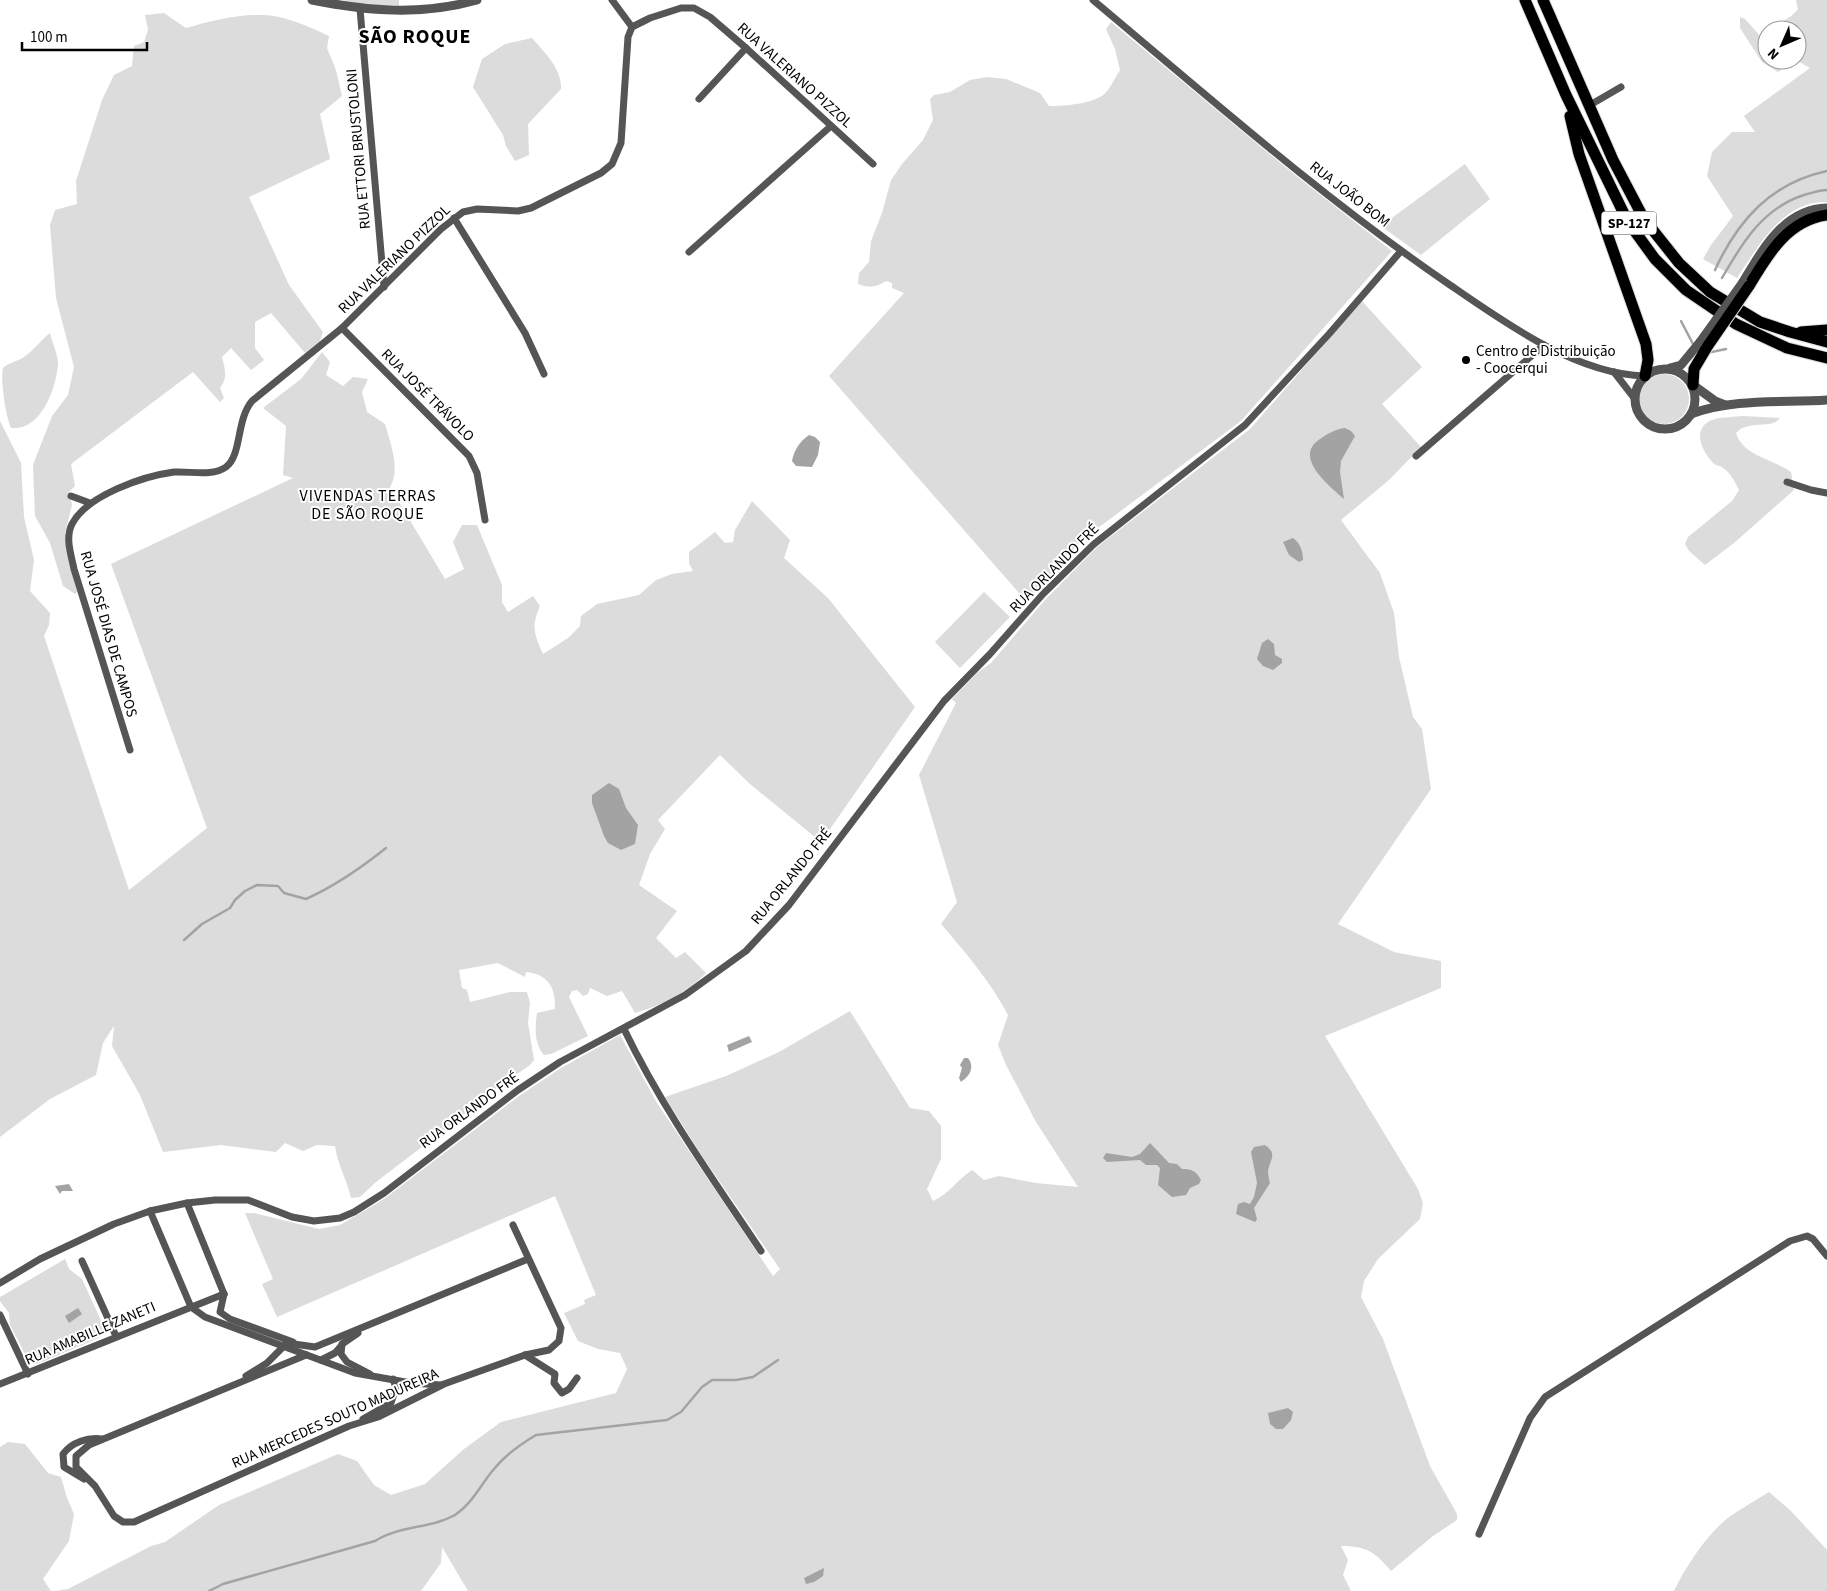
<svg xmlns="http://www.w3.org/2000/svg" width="1827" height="1591" viewBox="0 0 1827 1591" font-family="'Source Sans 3',sans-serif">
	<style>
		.green { fill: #dcdcdc }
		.water { fill: #a3a3a3 }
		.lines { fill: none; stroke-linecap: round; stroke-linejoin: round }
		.stream { stroke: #a3a3a3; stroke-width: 2.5 }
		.trunk-casing { stroke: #dbdbdb; stroke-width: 13 }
		.minor { stroke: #555; stroke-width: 7 }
		.tertiary { stroke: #555; stroke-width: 9 }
		.trunk { stroke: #000; stroke-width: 11 }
		.trunk-bridge-casing { stroke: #dbdbdb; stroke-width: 13; stroke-linecap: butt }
		.tertiary-bridge { stroke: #555; stroke-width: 9 }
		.trunk-bridge { stroke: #000; stroke-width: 11 }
		.poi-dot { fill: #000; stroke: #fff; stroke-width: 2 }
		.labels { text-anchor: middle; stroke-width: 4; stroke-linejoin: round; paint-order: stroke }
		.shield { fill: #fff; stroke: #4c4c4c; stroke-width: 1 }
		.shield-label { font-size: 14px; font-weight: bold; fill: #000 }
		.street-label { font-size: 15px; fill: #000; stroke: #fff }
		.poi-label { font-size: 15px; fill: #000; stroke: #fff; text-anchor: start }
		.neighbourhood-label { font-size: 16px; letter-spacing: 1px; fill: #000; stroke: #fff }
		.district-label { font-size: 20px; font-weight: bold; letter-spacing: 1px; fill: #000; stroke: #fff }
	</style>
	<rect width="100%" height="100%" fill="#fff"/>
	<!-- green -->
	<g class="green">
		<polygon points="343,0 399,0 399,6 359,4"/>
		<path d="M1796 0H1827V202C1783 200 1758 247 1737 278L1703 259 1711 245 1733 216 1707 176 1712 152 1732 132H1755L1744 116 1810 68 1796 60 1797 30H1770C1780 21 1791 19 1798 9Z"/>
		<path d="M164 13 186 28C210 21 237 14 262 15 284 15 310 27 329 36L327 48 336 70 342 96 320 114 330 159 249 197 289 285 323 332 320 341 305 353 271 313 255 322V348L264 360 251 370 231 348 222 357C225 369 228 378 220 388L224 398 220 402 193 372 71 464 75 486 69 492 72 505 65 533 77 592 75 594 63 586 50 543 35 516 33 465 52 416 68 395 74 367 56 298 50 225 55 210 77 204 76 181 102 100 114 75 132 66 134 46 144 42 148 30 145 15Z"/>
		<polygon points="1740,17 1745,19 1762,38 1767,33 1767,60 1784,60 1787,65 1778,72 1762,62 1740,28"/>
		<path d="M1111 22 1295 175 1392 251 1241 421 1094 531 1070 552 1026 601 829 376 904 293 892 288V283L886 281C876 288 869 288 858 284L859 273 869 262 871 241 882 213 891 180 902 164 923 140 933 120 930 99 934 95 950 92 970 80 987 77 1006 79 1040 93 1049 106C1064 106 1098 104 1107 91 1112 85 1115 77 1120 70L1115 49 1106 29Z"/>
		<path d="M532 38C545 53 562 69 561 89L528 124 529 155 515 161 506 146 503 135 473 87 482 59 505 44Z"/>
		<polygon points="1465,164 1490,199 1421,255 1381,226"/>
		<path d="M1362 301 1422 367 1382 404 1421 447 1389 480 1341 520 1380 573 1394 613 1399 657 1413 717 1422 729 1431 789 1338 924 1394 952 1441 961V988L1325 1036 1418 1189 1423 1203 1420 1219 1378 1259 1364 1281 1361 1297 1383 1339 1430 1466 1457 1514V1520L1433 1536 1391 1571C1375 1552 1367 1546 1341 1546L1348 1560 1343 1575 1351 1591H468L442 1547 441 1563 421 1591H55L68 1589 151 1546 165 1542 219 1505 338 1454 357 1461 374 1485 391 1495 425 1484 464 1449 501 1422 616 1393 627 1369 620 1353 598 1349 578 1341 564 1313 585 1304 584 1300 596 1295 555 1196 277 1317 262 1284 273 1279 245 1213H254L319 1229 340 1225 384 1199 519 1096 561 1068 620 1035 657 1103 773 1276 780 1269 702 1156 665 1097 726 1076 779 1052 850 1011 910 1108 929 1111 941 1126V1159L927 1189 933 1201C949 1194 957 1180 972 1170L984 1180 999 1176 1036 1183 1078 1187 1036 1122 1006 1065 998 1045 1008 1015C990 981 966 953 941 924L957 902 919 775 956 703 952 699 977 673 991 663 1044 601 1097 547 1250 429Z"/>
		<path d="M50 333C52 342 58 354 58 364 56 389 41 431 11 428 6 417 0 379 3 368 8 363 18 361 24 357 33 351 41 340 50 333Z"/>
		<path d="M322 352 330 362 326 375 343 386 353 377 368 379 362 392 367 412 385 424C390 442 401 470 390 487L445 579 464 569 453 542 462 525H477L502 585V602L508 612 533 596 540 606C531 626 534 634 543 654L568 638 580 626 581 616 597 604 639 595 656 580 672 574 693 571 689 563V552L715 532 725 543 733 542 735 530 752 501 790 540 784 558 828 598 915 707 821 842 750 784 720 755 658 820 665 829 650 854 639 885 677 911 656 938 676 958 685 952 706 973C687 992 661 1006 635 1013L622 991 607 996 590 988 588 994 583 996 577 990 572 991 569 997 588 1036 551 1054 544 1055C534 1044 535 1027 537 1013L555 1009C556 988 548 974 526 972L525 977 498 963 459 970 462 988 467 990 470 1002 510 992H527L530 1003 528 1023 534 1060 530 1065 491 1092 456 1121 376 1182 360 1197 351 1198C347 1179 337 1164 335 1146L317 1145 303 1151 285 1143 276 1152 221 1145 163 1152 140 1095 112 1046 114 1026 103 1043 96 1075 50 1099 0 1137V421L21 463 24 517 34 560 30 591 50 613 49 625 44 636 129 890 207 828 111 564 293 478 283 475 286 426 263 408 301 379Z"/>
		<circle cx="1664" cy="399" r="25"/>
		<path d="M1743 416 1780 418C1772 430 1748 419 1736 433 1743 456 1773 459 1791 472L1794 490 1734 543 1705 565 1689 551 1685 544 1688 537 1732 501 1739 490C1735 482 1731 473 1723 468 1720 465 1716 466 1713 463 1700 449 1691 426 1715 419 1723 417 1734 417 1743 416Z"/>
		<polygon points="984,592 1010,617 960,668 935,642"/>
		<polygon points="65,1259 69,1269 82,1279 104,1327 99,1338 37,1364 26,1356 10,1325 9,1313 0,1301 0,1297"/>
		<polygon points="8,1442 25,1444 48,1473 61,1477 67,1498 74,1514 69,1541 43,1579 51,1591 0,1591 0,1447"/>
		<path d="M1769 1492 1791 1511 1827 1550V1591H1674C1686 1566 1707 1534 1729 1517 1742 1508 1756 1500 1769 1492Z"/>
	</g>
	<!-- water -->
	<g class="water">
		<path d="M1345 428 1351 431 1355 436 1341 461 1340 472 1344 499C1330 486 1292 457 1320 439 1327 434 1336 429 1345 428Z"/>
		<path d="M809 435 815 437 820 442 818 455 812 467 796 466 792 461C794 450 800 441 809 435Z"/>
		<path d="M1293 538C1300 543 1303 551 1303 560L1299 562 1289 555 1283 542Z"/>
		<polygon points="1268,639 1274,644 1275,655 1282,659 1282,663 1273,670 1263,666 1257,659 1262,643"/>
		<polygon points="609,783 619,789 626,808 638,825 635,844 621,850 608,843 604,836 592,803 592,795"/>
		<polygon points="749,1036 752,1042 729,1052 727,1045"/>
		<path d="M964 1058H968C975 1067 970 1076 961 1082L959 1078 962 1068 960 1065Z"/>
		<path d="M1150 1143 1169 1163 1177 1164 1182 1169C1192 1169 1196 1171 1201 1180L1199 1184 1190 1188 1186 1195 1172 1197 1158 1185 1160 1168 1157 1165H1146L1140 1160 1107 1162 1103 1158 1106 1153 1132 1157 1140 1154Z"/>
		<path d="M1265 1145C1278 1154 1270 1159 1268 1171 1268 1174 1269 1180 1270 1183L1254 1208 1257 1219 1255 1222 1236 1214 1238 1204 1244 1202 1250 1204 1254 1197 1257 1183 1251 1152 1254 1147Z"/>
		<polygon points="69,1184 73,1191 62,1191 60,1194 55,1186"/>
		<polygon points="78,1308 82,1314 69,1323 65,1316"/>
		<polygon points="1288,1408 1293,1412 1291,1420 1283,1429 1276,1429 1270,1424 1268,1413"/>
		<polygon points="824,1568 823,1576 814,1582 806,1584 804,1578"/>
	</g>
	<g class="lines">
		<!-- stream -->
		<g class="stream">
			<path d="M1715 270C1738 220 1771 183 1827 171"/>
			<path d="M1722 278C1742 243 1763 208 1804 195 1812 193 1819 190 1827 190"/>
			<polyline points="1681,321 1693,344"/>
			<polyline points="1707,353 1726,349"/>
			<path d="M184 940 202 924 230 908 235 900 245 891 257 885 278 886 284 893 306 899C335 886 361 868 386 848"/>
			<path d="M209 1591 223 1584 375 1541C400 1525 430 1529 455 1515 472 1504 481 1484 494 1469 505 1455 521 1444 536 1435L667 1420 681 1412 702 1387 712 1380H736L753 1377 778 1360"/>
		</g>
		<!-- trunk casing -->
		<g class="trunk-casing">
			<g id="trunk">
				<polyline points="1525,0 1566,95 1628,222 1655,259 1686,290 1736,324 1787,348 1827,358"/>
				<polyline points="1543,0 1613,160 1644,219 1679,263 1710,292 1760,322 1790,332 1827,342"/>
				<polyline points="1570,116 1579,154 1646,344 1648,360 1645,376"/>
				<path d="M1749 286C1768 254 1788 220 1827 215"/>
				<polyline points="1801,332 1827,330"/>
				<polyline points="1693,385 1694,369 1707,347"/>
			</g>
		</g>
		<!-- minor -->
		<g class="minor">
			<polyline points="612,0 632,27"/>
			<path d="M1093 0C1210 98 1324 199 1450 285 1505 323 1576 374 1645 376"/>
			<polyline points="360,9 384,287"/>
			<polyline points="699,99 746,48"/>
			<polyline points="1590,105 1621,87"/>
			<polyline points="454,218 525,333 544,374"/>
			<polyline points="689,252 831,126"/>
			<polyline points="342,328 469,456 477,473 485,520"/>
			<polyline points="1614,372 1635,399"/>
			<polyline points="1416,456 1544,345"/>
			<polyline points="1787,482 1811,490 1827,493"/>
			<polyline points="71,496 90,503"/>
			<path d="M130 750 74 569C71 554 65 538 72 524 87 495 144 476 174 472 191 471 212 477 226 467 242 455 236 420 252 401L342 328 441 229 463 212 477 209 518 211 531 208 601 173 612 164 621 143 628 37 632 27 650 18 681 8H694L710 17 746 48 873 164"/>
			<path d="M624 1029C662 1108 713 1179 761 1251"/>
			<polyline points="187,1203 224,1294"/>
			<polyline points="150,1211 191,1307 205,1317 355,1373 411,1383 441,1385"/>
			<polyline points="82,1261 116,1336"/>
			<polyline points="0,1283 40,1259 114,1224 150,1211 187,1203 215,1200 248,1200 292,1217 314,1221 340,1218 354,1212 384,1193 518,1090 560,1062 685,995 746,951 789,905 944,701 990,654 1043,594 1094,544 1245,425 1329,334 1401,251"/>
			<polyline points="224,1294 220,1312 230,1319 293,1342"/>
			<polyline points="0,1315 28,1374"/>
			<polyline points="358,1333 342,1344 341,1354 347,1362 370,1374"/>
			<polyline points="306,1355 89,1445 76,1456 76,1467 95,1486 114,1516 123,1522 134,1522 349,1426 378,1417 444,1384 525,1355 549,1350 559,1341 561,1328 513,1225"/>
			<polyline points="525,1355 555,1374 554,1383 562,1393 569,1389 577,1378"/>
			<polyline points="321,1360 335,1353 342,1345"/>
			<polyline points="246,1376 267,1363 287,1343 315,1347 528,1259"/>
			<polyline points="0,1384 224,1294"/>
			<polyline points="363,1419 391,1403 396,1388 393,1379"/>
			<path d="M84 1479 64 1467 63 1454C72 1442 88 1437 102 1439"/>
			<polyline points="1479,1534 1530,1418 1545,1397 1790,1241 1807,1236 1813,1239 1827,1256"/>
		</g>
		<!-- tertiary -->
		<g class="tertiary">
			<path d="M312 0C368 11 421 16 477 0"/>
			<path d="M1743 282C1763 249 1784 209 1827 208"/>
			<polyline points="1670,368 1681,365 1700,342"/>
			<circle cx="1665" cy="399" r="30"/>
			<polyline points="1693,385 1715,401 1725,405"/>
			<path d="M1691 414C1733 398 1783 403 1827 400"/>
		</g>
		<!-- trunk -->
		<use href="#trunk" class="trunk"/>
		<!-- trunk-bridge casing -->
		<g class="trunk-bridge-casing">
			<polyline id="trunk-bridge" points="1707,347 1749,286"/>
		</g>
		<!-- tertiary-bridge -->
		<polyline class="tertiary-bridge" points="1700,342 1743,282"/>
		<!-- trunk-bridge -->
		<use href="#trunk-bridge" class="trunk-bridge"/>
	</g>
	<!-- markers -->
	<circle class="poi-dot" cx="1466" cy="360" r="5"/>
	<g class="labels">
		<!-- shield labels -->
		<rect class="shield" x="1601.5" y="211.5" width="55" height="23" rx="4"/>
		<g class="shield-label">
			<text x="1629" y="228">SP-127</text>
		</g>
		<!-- street labels -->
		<g class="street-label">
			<text transform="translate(795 75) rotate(42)" y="5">RUA VALERIANO PIZZOL</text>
			<text transform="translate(358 149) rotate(-95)" y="5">RUA ETTORI BRUSTOLONI</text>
			<text transform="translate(1350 194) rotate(38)" y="5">RUA JOÃO BOM</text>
			<text transform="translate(394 259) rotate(-44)" y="5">RUA VALERIANO PIZZOL</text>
			<text transform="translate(428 395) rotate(45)" y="5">RUA JOSÉ TRÁVOLO</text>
			<text transform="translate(1054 568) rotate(-45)" y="5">RUA ORLANDO FRÉ</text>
			<text transform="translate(109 634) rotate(74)" y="5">RUA JOSÉ DIAS DE CAMPOS</text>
			<text transform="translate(791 876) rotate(-51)" y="5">RUA ORLANDO FRÉ</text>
			<text transform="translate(469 1110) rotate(-36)" y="5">RUA ORLANDO FRÉ</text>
			<text transform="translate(90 1333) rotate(-23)" y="5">RUA AMABILLE ZANETI</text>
			<text transform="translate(335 1418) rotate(-24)" y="5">RUA MERCEDES SOUTO MADUREIRA</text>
		</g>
		<!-- poi labels -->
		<g class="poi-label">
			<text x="1476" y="356">Centro de Distribuição<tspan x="1476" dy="17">- Coocerqui</tspan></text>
		</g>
		<!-- neighbourhood labels -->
		<g class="neighbourhood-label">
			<text x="368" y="501">VIVENDAS TERRAS<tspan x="368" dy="18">DE SÃO ROQUE</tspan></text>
		</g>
		<!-- district labels -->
		<g class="district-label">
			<text x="415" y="43">SÃO ROQUE</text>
		</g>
	</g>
	<!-- north arrow -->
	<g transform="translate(1782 45) rotate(225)"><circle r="24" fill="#ffffff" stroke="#999999"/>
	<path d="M0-4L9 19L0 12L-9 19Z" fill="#000000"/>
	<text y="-8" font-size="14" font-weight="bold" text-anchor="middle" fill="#000000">N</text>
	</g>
	<!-- scale -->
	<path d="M22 42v8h125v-8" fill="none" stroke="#000000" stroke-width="2.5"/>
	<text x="30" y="42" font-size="15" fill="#000000" stroke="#ffffff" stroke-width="4" paint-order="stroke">100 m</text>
</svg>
